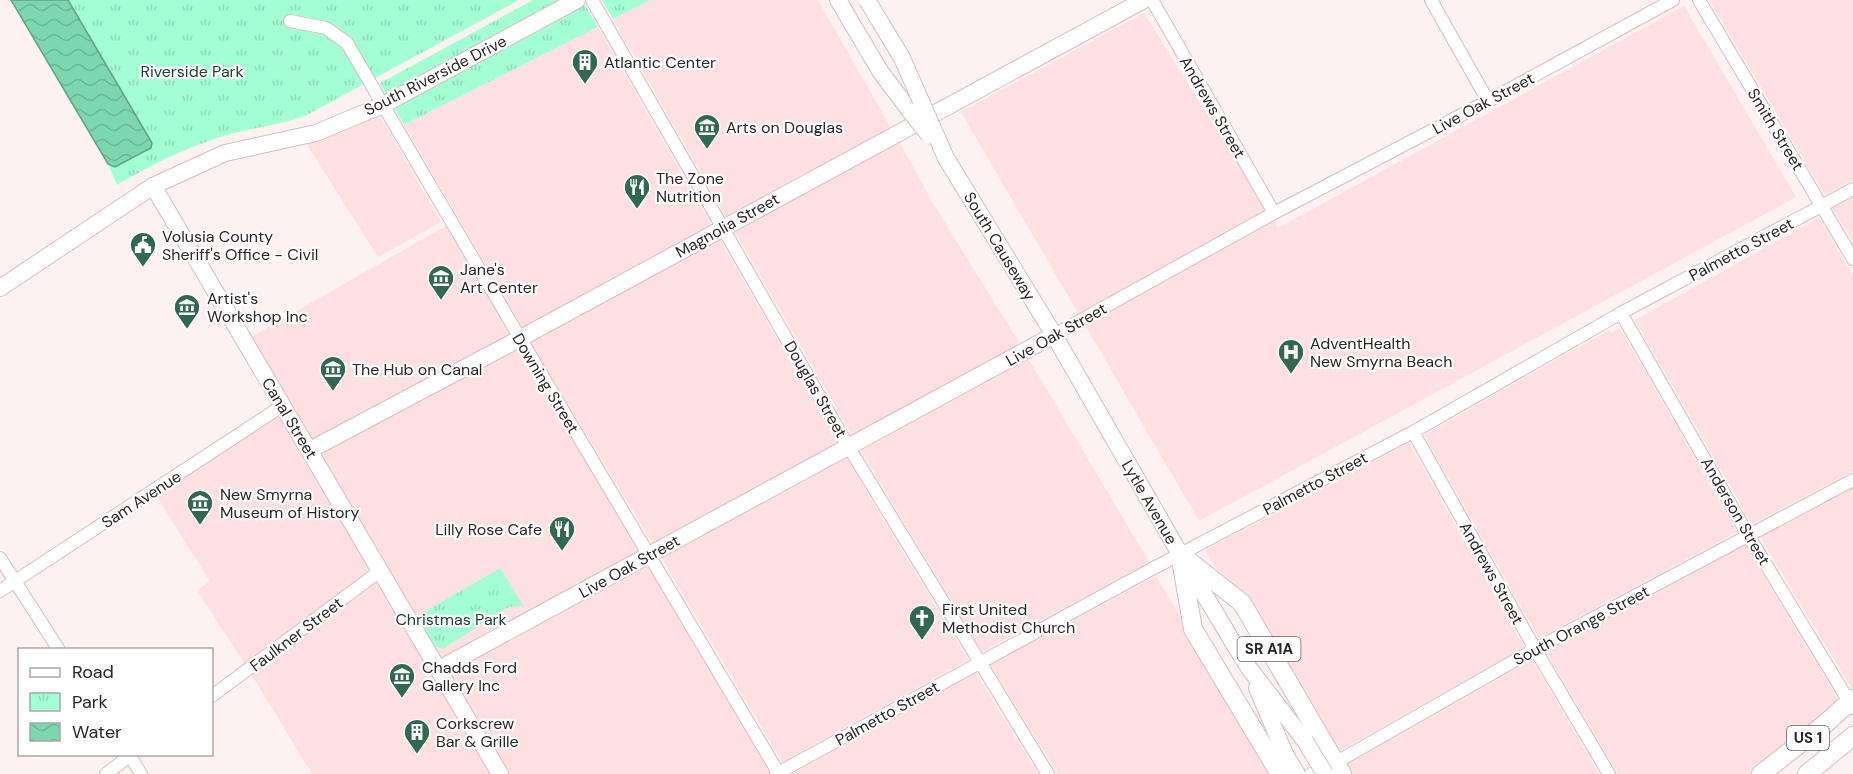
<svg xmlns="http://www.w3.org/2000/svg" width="1853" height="774" viewBox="0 0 1853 774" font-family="'DM Sans',sans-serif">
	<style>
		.built { fill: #fee0e3 }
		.park { fill: url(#park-tufts) }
		.water { fill: url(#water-waves); stroke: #64a185; stroke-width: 1.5 }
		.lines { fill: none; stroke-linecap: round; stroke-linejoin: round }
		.street-casing { stroke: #d4bfc1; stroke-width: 14 }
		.secondary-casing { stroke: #d4bfc1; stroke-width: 18 }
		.primary-casing { stroke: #d4bfc1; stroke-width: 20 }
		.street { stroke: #fff; stroke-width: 12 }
		.secondary { stroke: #fff; stroke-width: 16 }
		.primary { stroke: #fff; stroke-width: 18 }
		.secondary-bridge-casing { stroke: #d4bfc1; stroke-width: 18; stroke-linecap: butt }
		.secondary-bridge { stroke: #fff; stroke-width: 16 }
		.labels { text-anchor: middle; stroke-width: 4.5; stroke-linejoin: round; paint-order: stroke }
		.shield { fill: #fff; stroke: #6b6666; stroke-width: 1.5 }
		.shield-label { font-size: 15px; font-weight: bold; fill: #2c2425 }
		.poi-label { font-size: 16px; fill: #2c2425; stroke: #fff; text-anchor: start }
		.park-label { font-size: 16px; fill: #1a4131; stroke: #fff }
		.street-label { font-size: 16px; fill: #2c2425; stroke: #fff }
	</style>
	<defs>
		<pattern id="park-tufts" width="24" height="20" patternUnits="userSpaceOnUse" patternTransform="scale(1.5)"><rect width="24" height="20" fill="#a4fed4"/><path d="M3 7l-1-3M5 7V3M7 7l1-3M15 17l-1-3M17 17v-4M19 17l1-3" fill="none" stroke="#8ddab6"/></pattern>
		<pattern id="water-waves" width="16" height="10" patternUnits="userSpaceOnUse" patternTransform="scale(1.5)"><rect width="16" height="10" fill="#7cd6ae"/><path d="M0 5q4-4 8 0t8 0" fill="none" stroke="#6bb896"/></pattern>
	</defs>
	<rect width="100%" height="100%" fill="#fef1f2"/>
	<!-- built -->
	<g class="built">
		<polygon points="651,0 818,0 891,128 726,217 613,19"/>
		<polygon points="1709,0 1853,0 1853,180 1825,195"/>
		<polygon points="1684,6 1796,197 1199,521 961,112 1144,13 1278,228"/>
		<polygon points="598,27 711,225 523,328 404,125"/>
		<polygon points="379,115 441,222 378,257 306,143"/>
		<polygon points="899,141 934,205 1020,344 852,435 734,230"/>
		<polygon points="1853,198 1853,242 1833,208"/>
		<polygon points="1819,218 1853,276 1853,471 1752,524 1635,320"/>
		<polygon points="451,223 779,774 312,774 256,682 197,590 210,581 153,491 282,406 244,341"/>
		<polygon points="719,238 837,443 653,544 530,342"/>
		<polygon points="1620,328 1737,532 1539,638 1424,435 1573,350 1610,330 1611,333"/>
		<polygon points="1028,358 1149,562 982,652 860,449"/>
		<polygon points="1409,443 1524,647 1338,752 1220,575 1205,550"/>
		<polygon points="845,456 968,660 782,762 661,557"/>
		<polygon points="1853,488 1853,688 1852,689 1760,537"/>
		<polygon points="1745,545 1839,701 1748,774 1618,774 1546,652"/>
		<polygon points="1156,576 1182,619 1185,633 1271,774 1058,774 990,665"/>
		<polygon points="1532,660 1599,774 1352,774 1346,765"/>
		<polygon points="976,673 1038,774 792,774"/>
	</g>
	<!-- park -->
	<g class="park">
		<path d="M68 0H519L307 115C282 125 256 127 231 134 190 145 153 164 117 185L108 164 116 167Z"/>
		<polygon points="533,0 560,0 386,95 380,83"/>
		<polygon points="602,0 651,0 613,19"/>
		<polygon points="585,5 598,27 404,125 394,108"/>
		<polygon points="500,568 524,606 509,607 443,649 432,645 414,618"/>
	</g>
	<!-- water -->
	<polygon class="water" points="11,0 68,0 152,143 151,148 115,167 108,164"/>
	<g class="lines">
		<!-- street casing -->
		<g class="street-casing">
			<g id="street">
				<polyline points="592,0 848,446 1048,774"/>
				<polyline points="1152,0 1274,213"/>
				<polyline points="1431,0 1488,101"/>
				<polyline points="1699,0 1853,259"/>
				<path d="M290 21 326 28 347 43C489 288 635 531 779 774"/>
				<polyline points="1621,313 1748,535 1853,708"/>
				<polyline points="1054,335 1274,213 1488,101 1673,0"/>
				<polyline points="1413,432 1535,649 1609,774"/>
				<polyline points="0,558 59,650"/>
				<polyline points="0,591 282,406"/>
				<polyline points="212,696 380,571"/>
				<polyline points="129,754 141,774"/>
				<polyline points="106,774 132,754"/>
				<polyline points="776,774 1148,571 1413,432 1621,313 1853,189"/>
				<polyline points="1311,774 1335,763 1535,649 1853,480"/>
			</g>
		</g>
		<!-- secondary casing -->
		<g class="secondary-casing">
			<g id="secondary">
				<polyline points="838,0 880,71 910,111"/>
				<polyline points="946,158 1054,335 1180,554 1234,644 1249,668 1305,741"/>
				<polyline points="153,186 500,774"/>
				<polyline points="0,288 153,186 225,153 316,133 383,105 577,0"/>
				<polyline points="310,450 519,339 1144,0"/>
				<polyline points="439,669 1054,335"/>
				<polyline points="1257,688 1285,754 1297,774"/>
			</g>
		</g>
		<!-- primary casing -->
		<g class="primary-casing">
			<g id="primary">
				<polyline points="1180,554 1242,603 1342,774"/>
				<polyline points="1180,554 1193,629 1280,774"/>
				<polyline points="1761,774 1825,724 1853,699"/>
				<polyline points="1807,774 1853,736"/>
			</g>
		</g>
		<!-- street -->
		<use href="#street" class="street"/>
		<!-- secondary -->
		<use href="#secondary" class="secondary"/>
		<!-- primary -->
		<use href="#primary" class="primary"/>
		<!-- secondary-bridge casing -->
		<g class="secondary-bridge-casing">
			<g id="secondary-bridge">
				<polyline points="867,0 902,58 946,158"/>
				<polyline points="910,111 929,135"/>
				<polyline points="1305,741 1325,774"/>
			</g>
		</g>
		<!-- secondary-bridge -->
		<use href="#secondary-bridge" class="secondary-bridge"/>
	</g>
	<!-- icons -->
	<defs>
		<g id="building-pin" transform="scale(1.35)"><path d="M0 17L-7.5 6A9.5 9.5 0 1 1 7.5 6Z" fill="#306851" stroke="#fff"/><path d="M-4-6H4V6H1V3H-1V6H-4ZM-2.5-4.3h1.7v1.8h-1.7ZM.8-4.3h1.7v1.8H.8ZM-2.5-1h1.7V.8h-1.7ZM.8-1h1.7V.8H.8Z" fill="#fff"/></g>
		<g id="museum-pin" transform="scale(1.35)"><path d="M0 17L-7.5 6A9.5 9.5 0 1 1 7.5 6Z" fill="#306851" stroke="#fff"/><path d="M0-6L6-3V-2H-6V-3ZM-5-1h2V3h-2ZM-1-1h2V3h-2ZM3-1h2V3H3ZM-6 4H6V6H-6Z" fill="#fff"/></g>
		<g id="restaurant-pin" transform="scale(1.35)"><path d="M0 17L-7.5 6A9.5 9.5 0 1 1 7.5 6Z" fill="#306851" stroke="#fff"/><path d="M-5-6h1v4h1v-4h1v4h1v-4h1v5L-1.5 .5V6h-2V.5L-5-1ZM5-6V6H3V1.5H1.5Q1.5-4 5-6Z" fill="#fff"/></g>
		<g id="civic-pin" transform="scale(1.35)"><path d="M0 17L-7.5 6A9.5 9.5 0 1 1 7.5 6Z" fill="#306851" stroke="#fff"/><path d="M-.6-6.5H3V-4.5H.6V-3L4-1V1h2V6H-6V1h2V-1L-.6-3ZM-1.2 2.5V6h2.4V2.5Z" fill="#fff"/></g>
		<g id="hospital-pin" transform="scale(1.35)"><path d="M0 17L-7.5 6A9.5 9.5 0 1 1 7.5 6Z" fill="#306851" stroke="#fff"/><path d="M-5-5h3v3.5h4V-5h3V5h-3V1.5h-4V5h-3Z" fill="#fff"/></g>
		<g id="church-pin" transform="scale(1.35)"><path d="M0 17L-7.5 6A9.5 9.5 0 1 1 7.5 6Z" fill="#306851" stroke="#fff"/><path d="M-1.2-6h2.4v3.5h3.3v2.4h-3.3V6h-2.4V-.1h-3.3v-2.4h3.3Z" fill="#fff"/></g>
	</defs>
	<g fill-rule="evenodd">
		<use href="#building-pin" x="585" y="62"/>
		<use href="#museum-pin" x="707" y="127"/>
		<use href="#restaurant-pin" x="637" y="187"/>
		<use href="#civic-pin" x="143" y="245"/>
		<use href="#museum-pin" x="441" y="278"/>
		<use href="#museum-pin" x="187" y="307"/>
		<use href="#hospital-pin" x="1291" y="352"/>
		<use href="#museum-pin" x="333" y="369"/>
		<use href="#museum-pin" x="200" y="503"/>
		<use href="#restaurant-pin" x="562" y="529"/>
		<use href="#church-pin" x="922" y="618"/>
		<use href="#museum-pin" x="402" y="676"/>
		<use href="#building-pin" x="417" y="732"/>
	</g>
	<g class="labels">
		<!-- shield labels -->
		<g class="shield">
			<rect x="1237.5" y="637" width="63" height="24" rx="4.5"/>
			<rect x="1787" y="726" width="42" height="24" rx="4.5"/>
		</g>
		<g class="shield-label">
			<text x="1269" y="654">SR A1A</text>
			<text x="1808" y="743">US 1</text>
		</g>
		<!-- poi labels -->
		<g class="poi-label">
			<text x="604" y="68">Atlantic Center</text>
			<text x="726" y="133">Arts on Douglas</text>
			<text x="656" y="184">The Zone<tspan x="656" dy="18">Nutrition</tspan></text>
			<text x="162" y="242">Volusia County<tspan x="162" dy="18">Sheriff's Office - Civil</tspan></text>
			<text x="460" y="275">Jane's<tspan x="460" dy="18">Art Center</tspan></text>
			<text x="207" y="304">Artist's<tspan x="207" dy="18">Workshop Inc</tspan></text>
			<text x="1310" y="349">AdventHealth<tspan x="1310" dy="18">New Smyrna Beach</tspan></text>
			<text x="352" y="375">The Hub on Canal</text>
			<text x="220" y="500">New Smyrna<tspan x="220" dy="18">Museum of History</tspan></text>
			<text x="542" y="535" text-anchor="end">Lilly Rose Cafe</text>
			<text x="942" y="615">First United<tspan x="942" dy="18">Methodist Church</tspan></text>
			<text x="422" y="673">Chadds Ford<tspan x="422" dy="18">Gallery Inc</tspan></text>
			<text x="436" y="729">Corkscrew<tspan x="436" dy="18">Bar &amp; Grille</tspan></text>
		</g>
		<!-- park labels -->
		<g class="park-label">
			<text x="192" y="77">Riverside Park</text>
			<text x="451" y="625">Christmas Park</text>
		</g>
		<!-- street labels -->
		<g class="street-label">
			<text transform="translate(435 75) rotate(-27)" y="6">South Riverside Drive</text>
			<text transform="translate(1483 103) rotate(-28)" y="6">Live Oak Street</text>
			<text transform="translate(1213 107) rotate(60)" y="6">Andrews Street</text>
			<text transform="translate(1776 129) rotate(59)" y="6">Smith Street</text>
			<text transform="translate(727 225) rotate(-29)" y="6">Magnolia Street</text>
			<text transform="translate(1000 246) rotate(59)" y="6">South Causeway</text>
			<text transform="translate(1741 249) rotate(-28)" y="6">Palmetto Street</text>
			<text transform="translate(1056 334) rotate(-29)" y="6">Live Oak Street</text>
			<text transform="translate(546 383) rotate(59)" y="6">Downing Street</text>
			<text transform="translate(816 389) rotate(60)" y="6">Douglas Street</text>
			<text transform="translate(290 418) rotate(59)" y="6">Canal Street</text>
			<text transform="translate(1315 483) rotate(-28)" y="6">Palmetto Street</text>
			<text transform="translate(141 499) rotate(-33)" y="6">Sam Avenue</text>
			<text transform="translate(1150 502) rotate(60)" y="6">Lytle Avenue</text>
			<text transform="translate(1736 511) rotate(60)" y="6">Anderson Street</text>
			<text transform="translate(629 566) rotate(-29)" y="6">Live Oak Street</text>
			<text transform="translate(1492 573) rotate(61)" y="6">Andrews Street</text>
			<text transform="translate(1581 625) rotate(-28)" y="6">South Orange Street</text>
			<text transform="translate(296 634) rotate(-37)" y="6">Faulkner Street</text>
			<text transform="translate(887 713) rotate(-29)" y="6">Palmetto Street</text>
		</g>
	</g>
	<!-- legend -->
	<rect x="18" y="648" width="195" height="108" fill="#ffffff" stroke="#aba7a8" stroke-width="1.5"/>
	<rect x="30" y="668" width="30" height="9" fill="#ffffff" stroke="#aba7a8" stroke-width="1.5"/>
	<text x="72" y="678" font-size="18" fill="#2c2425">Road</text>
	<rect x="30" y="693" width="30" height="18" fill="url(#park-tufts)" stroke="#aba7a8" stroke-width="1.5"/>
	<text x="72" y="708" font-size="18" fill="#2c2425">Park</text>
	<rect x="30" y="723" width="30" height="18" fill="url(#water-waves)" stroke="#aba7a8" stroke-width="1.5"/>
	<text x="72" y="738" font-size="18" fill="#2c2425">Water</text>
</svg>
